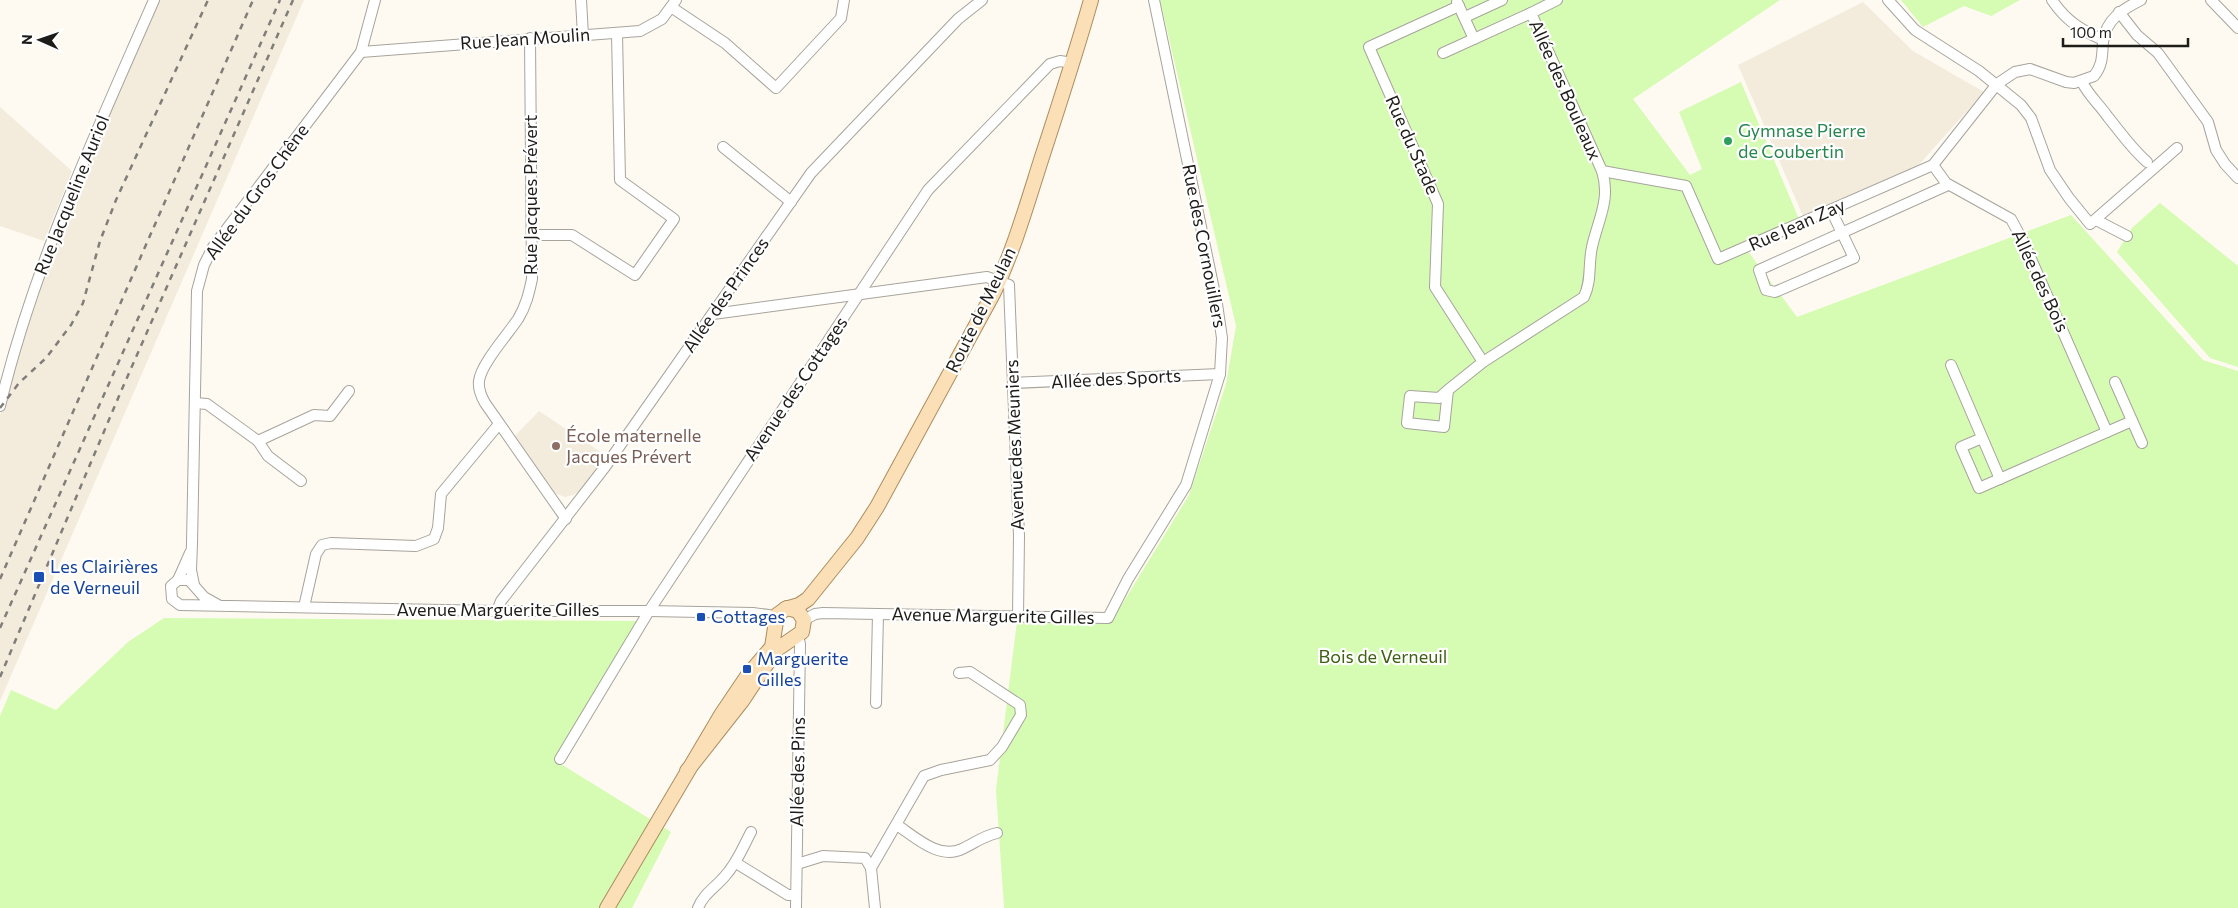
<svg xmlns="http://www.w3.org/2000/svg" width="2238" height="908" viewBox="0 0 2238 908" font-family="Commissioner,sans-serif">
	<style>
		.built { fill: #f3ecdd }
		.green { fill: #d6fbb3 }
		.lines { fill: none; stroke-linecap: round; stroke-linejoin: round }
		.minor-casing { stroke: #a7a49c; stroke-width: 12 }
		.major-casing { stroke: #ac8d60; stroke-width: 16 }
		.minor { stroke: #fff; stroke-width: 10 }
		.major { stroke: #fbdfb7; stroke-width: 14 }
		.rail { stroke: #817e79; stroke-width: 2.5; stroke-dasharray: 6 6; stroke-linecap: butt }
		.leisure-dot { fill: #2e9e5b; stroke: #fff; stroke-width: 2 }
		.education-dot { fill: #8d6e63; stroke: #fff; stroke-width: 2 }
		.transit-dot { fill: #1a4fb4; stroke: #fff; stroke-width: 2 }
		.labels { text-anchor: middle; stroke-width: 4.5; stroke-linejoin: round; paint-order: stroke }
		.street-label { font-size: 18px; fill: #1e1c19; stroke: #fff }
		.leisure-label { font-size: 18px; fill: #27864d; stroke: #fff; text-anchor: start }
		.education-label { font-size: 18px; fill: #785e54; stroke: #fff; text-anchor: start }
		.transit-label { font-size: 18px; fill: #164399; stroke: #fff; text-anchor: start }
		.park-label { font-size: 18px; fill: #406014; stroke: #fff }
	</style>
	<rect width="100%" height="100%" fill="#fefaf1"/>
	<!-- built -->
	<g class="built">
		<polygon points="160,0 304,0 0,701 0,415 56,236"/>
		<polygon points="1863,2 1913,51 1984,92 1916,168 1803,216 1738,65"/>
		<polygon points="0,107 72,171 44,241 0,226"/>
		<polygon points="539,411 605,455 584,489 573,495 565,497 554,493 514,437"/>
	</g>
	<!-- green -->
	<g class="green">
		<polygon points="1160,0 1780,0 1633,99 1690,175 1702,169 1679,112 1741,82 1799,219 1741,242 1797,317 2071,215 2203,360 2238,371 2238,908 1004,908 996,790 1017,621 1110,624 1189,495 1226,384 1236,326"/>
		<polygon points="1901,0 2020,0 1991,16 1964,6 1923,27"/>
		<polygon points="2160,203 2238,266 2238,367 2210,358 2117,252 2132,228"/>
		<polygon points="164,618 641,621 556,761 671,832 632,908 0,908 0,716 11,690 56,710 128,642"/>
	</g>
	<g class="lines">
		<!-- minor casing -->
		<g class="minor-casing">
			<g id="minor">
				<polyline points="581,0 583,35"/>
				<polyline points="1888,0 1915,30 1979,71 2021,105 2031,118 2050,170 2069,198 2090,224 2177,148"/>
				<path d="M2052 0C2066 21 2081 30 2103 40"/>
				<polyline points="2211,0 2238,28"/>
				<polyline points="1457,2 1474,39"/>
				<polyline points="1459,6 1369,47 1438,204 1435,287 1483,362"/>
				<polyline points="671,7 725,43 776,88 841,18 844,0"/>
				<polyline points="2119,12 2137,35 2158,53 2208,122 2216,150 2225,164 2238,178"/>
				<polyline points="1531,13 1557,0"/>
				<polyline points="1465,17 1502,0"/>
				<path d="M530 38 532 279C529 293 526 306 518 319 508 334 481 364 479 381 478 389 481 396 485 403L566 519"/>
				<polyline points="361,52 640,31 662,19 676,0"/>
				<path d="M1443 53 1531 13 1602 171C1611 199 1598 220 1592 247 1588 265 1592 280 1584 297L1483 362 1448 390 1444 427 1407 423 1410 396 1439 398 1448 390"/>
				<path d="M2082 82C2089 96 2099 104 2108 117 2121 133 2131 148 2147 162"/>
				<polyline points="723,147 791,202"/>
				<polyline points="1933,165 1946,183 2011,219 2024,243 2107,432"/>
				<path d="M1602 171 1686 186 1718 259 1933 165 1997 84 2015 72 2030 69 2066 82 2074 83 2094 76C2103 65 2102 55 2103 42 2106 19 2123 9 2141 0"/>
				<polyline points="1831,210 1854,258 1775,292 1766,290 1759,270 1948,185"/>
				<polyline points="2096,220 2127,236"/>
				<polyline points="533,235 572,235 635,275 674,219 620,180 617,33"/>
				<polyline points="713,314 987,277 1009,285 1019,536 1018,616"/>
				<polyline points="1951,365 2000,479"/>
				<polyline points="2115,382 2142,443"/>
				<polyline points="1013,383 1220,374"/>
				<polyline points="195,403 207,404 258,441 314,415 330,416 349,391"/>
				<path d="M0 406C34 264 96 133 154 0"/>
				<polyline points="1982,438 1961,447 1979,488 2132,421"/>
				<polyline points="258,441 268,456 301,481"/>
				<polyline points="178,580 190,553"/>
				<polyline points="194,585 191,570 192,543 197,291 204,265 213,247 361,52 375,0"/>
				<polyline points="220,606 204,597 189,580 178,580 171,586 172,599 180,605 497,611 649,611 753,613 776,616"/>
				<polyline points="304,607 316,554 322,545 331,543 416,546 434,539 438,528 441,494 499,424"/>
				<polyline points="497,611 501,601 605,467 811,173 958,19 982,0"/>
				<polyline points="804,620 815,614 823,613 1108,618 1128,579 1186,485 1220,374 1222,338 1217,304 1154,0"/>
				<polyline points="876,703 878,614"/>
				<polyline points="560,759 649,611 928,190 1050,64 1060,61 1073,63"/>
				<path d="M897 825C915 837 939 860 962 849 975 843 983 836 997 833"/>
				<polyline points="736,863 788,895 796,895"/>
				<polyline points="797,864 823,856 865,858 871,868 875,908"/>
				<polyline points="871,868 924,776 941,770 990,760 1002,747 1021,715 1020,705 970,672 959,673"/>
				<path d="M698 908C704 893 715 888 725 876 737 863 743 847 751 832"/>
				<polyline points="796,908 800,644 798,636"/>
			</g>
		</g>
		<!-- major casing -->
		<g class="major-casing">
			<g id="major">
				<path d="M785 609 799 605 808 599 857 538 877 507 993 294C1014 250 1027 204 1042 157 1059 105 1076 53 1091 0"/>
				<polyline points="607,908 721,715 748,675 772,647 777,615 787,608 798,611 804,620 802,632 776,650 742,701 687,771"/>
			</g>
		</g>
		<!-- minor -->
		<use href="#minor" class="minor"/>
		<!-- major -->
		<use href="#major" class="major"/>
		<!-- rail -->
		<g class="rail">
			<polyline points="0,408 19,383 46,358 71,325 83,303 100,241 116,200 208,0"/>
			<polyline points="0,579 253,0"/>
			<polyline points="0,628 280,0"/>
			<polyline points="0,677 122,389 293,0"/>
		</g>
	</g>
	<!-- markers -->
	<circle class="leisure-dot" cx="1728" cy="141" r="5"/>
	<circle class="education-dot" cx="556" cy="446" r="5"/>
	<g class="transit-dot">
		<rect x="33" y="571" width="12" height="12" rx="2.5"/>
		<rect x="696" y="612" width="10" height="10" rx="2.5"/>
		<rect x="742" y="664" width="10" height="10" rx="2.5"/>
	</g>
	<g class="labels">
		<!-- street labels -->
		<g class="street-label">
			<text transform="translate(525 39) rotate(-4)" y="6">Rue Jean Moulin</text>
			<text transform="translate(1565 90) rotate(66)" y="6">Allée des Bouleaux</text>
			<text transform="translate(1412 145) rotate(66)" y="6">Rue du Stade</text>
			<text transform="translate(257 192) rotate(-54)" y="6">Allée du Gros Chêne</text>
			<text transform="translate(72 195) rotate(-68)" y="6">Rue Jacqueline Auriol</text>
			<text transform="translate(531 195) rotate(-90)" y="6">Rue Jacques Prévert</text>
			<text transform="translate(1797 225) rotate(-24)" y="6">Rue Jean Zay</text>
			<text transform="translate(1204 246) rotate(79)" y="6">Rue des Cornouillers</text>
			<text transform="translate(2040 281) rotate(65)" y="6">Allée des Bois</text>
			<text transform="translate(726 295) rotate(-55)" y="6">Allée des Princes</text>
			<text transform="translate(981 310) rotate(-64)" y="6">Route de Meulan</text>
			<text transform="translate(1116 379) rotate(-3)" y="6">Allée des Sports</text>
			<text transform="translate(796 389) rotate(-56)" y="6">Avenue des Cottages</text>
			<text transform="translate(1015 445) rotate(-92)" y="6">Avenue des Meuniers</text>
			<text x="498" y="616">Avenue Marguerite Gilles</text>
			<text transform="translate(993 616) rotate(1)" y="6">Avenue Marguerite Gilles</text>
			<text transform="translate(798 772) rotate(-89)" y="6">Allée des Pins</text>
		</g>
		<!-- leisure labels -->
		<g class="leisure-label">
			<text x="1738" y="137">Gymnase Pierre<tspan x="1738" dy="21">de Coubertin</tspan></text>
		</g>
		<!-- education labels -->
		<g class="education-label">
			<text x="566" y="442">École maternelle<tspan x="566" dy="21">Jacques Prévert</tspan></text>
		</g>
		<!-- transit labels -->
		<g class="transit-label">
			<text x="50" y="573">Les Clairières<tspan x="50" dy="21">de Verneuil</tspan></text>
			<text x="711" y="623">Cottages</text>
			<text x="757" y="665">Marguerite<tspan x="757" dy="21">Gilles</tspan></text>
		</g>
		<!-- park labels -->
		<g class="park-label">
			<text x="1383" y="663">Bois de Verneuil</text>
		</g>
	</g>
	<!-- north arrow -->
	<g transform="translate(40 40) rotate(272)" stroke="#ffffff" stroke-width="4" paint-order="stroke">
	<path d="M0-4L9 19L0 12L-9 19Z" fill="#1e1c19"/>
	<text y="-8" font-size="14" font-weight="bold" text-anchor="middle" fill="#1e1c19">N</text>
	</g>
	<!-- scale -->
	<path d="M2063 38v8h125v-8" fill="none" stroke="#1e1c19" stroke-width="2.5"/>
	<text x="2070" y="38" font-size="15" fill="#1e1c19" stroke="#ffffff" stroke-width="4" paint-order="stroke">100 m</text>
</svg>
